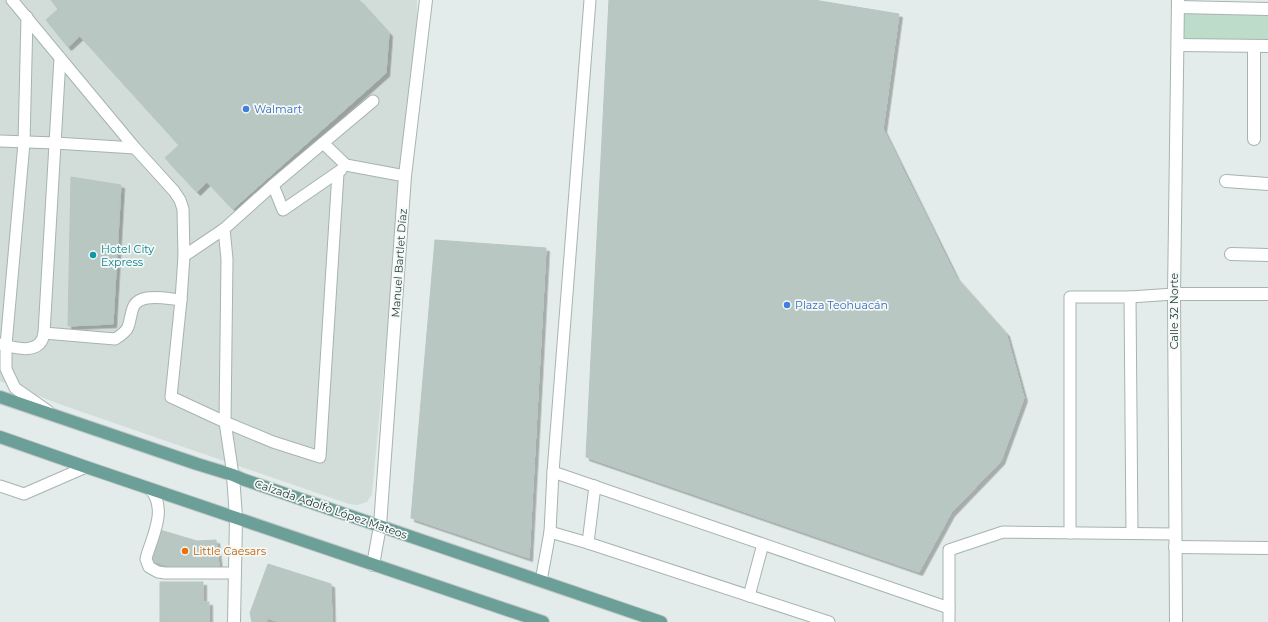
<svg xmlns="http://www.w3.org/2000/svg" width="1268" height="622" viewBox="0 0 1268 622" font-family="Montserrat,sans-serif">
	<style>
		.built { fill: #d2dcd9 }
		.green { fill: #bedcca }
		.building { fill: #b9c7c3; stroke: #b6c6c1; filter: url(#shadow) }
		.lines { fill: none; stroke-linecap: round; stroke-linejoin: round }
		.lane-casing { stroke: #a6b4b1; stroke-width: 13 }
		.street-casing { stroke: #a6b4b1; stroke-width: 14 }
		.primary-casing { stroke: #c2c9c8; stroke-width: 14 }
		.lane { stroke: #fff; stroke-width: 11 }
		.street { stroke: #fff; stroke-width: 12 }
		.primary { stroke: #6b9f98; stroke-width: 12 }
		.shop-dot { fill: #3f7fe0; stroke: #f4f9f7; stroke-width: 1.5 }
		.culture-dot { fill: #0f9aa8; stroke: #f4f9f7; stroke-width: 1.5 }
		.food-dot { fill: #e8710a; stroke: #f4f9f7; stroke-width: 1.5 }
		.labels { text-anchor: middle; stroke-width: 3.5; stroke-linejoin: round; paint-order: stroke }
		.shop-label { font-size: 11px; fill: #366cbe; stroke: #f4f9f7; text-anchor: start }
		.culture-label { font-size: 11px; fill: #0d838f; stroke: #f4f9f7; text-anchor: start }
		.street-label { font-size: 11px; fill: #243d39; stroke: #f4f9f7 }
		.food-label { font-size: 11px; fill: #c56008; stroke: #f4f9f7; text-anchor: start }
	</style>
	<defs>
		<filter id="shadow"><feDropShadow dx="3.5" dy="3.5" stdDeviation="0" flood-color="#0004"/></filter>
	</defs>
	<rect width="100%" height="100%" fill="#e3ecea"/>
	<!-- built -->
	<polygon class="built" points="0,0 417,0 417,17 372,494 367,502 357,505 349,504 62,405 0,381"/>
	<!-- green -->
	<polygon class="green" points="1178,7 1268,8 1268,47 1178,45"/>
	<!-- building -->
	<g class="building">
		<polygon points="51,0 359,0 389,33 386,73 233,209 207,182 197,192 165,158 179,145 80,36 68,47 46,20 58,9"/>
		<polygon points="609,0 814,0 899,14 883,129 956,277 1006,333 1024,398 1001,461 951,513 919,572 586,457"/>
		<polygon points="71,177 121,185 113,324 68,326"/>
		<polygon points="435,240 546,248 529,558 411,518"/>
		<polygon points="160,530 197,541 216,540 219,566 167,566 151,560"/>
		<polygon points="268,564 331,584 332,622 279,622 268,618 266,622 252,622 250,613"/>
		<rect x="160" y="582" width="43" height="20"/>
		<rect x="160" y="602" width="49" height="20"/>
	</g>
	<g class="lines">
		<!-- lane casing -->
		<g class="lane-casing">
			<g id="lane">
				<polyline points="12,0 135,148 174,191 180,200 183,209 184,256"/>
				<polyline points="27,17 24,143 6,345 6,369 15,388 48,411"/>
				<polyline points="0,141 55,143 135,148"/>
				<polyline points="323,143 373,101"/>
				<polyline points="338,173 320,457 273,442 225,422 171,397 181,300 184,256 224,229 273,185 323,143 346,165 405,176"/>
				<polyline points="273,185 283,210 341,170"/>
				<polyline points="224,229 227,259 225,422 233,475"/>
				<polyline points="1130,297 1174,294"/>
				<polyline points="44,333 60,58"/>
				<path d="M0 344C15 348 41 356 44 333L115 339C120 336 126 332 128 327 133 314 129 301 147 298 158 296 170 299 181 300"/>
				<polyline points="553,472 949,608 949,622"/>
				<polyline points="0,486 24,494 86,467"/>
				<path d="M150 489C167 508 154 533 147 555L146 559 149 567 158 572 165 573H235"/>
				<polyline points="550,532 588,543 829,622"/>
				<polyline points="1070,533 1070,297 1130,297 1132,533"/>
				<polyline points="588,543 595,486"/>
				<polyline points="541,581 550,532 553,472 590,0"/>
				<polyline points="749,596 763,544"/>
				<polyline points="949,608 949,550 1003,532 1175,534"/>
			</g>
		</g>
		<!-- street casing -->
		<g class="street-casing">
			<g id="street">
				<polyline points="1178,7 1268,9"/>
				<polyline points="1178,45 1268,46"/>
				<polyline points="1254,46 1254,139"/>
				<polyline points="1226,181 1268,184"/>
				<polyline points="1231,254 1268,255"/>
				<polyline points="1174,294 1268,294"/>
				<polyline points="233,475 236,518 234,622"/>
				<polyline points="1175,547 1268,548"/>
				<polyline points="373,565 380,526 405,176 426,0"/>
				<polyline points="1176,622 1174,294 1178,0"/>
			</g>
		</g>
		<!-- primary casing -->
		<g class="primary-casing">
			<g id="primary">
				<polyline points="0,397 197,464 233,475 242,479 661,622"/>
				<polyline points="0,437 86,467 543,622"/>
			</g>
		</g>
		<!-- lane -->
		<use href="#lane" class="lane"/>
		<!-- street -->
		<use href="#street" class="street"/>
		<!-- primary -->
		<use href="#primary" class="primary"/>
	</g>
	<!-- markers -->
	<g class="shop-dot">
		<circle cx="246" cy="109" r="4"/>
		<circle cx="787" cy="305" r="4"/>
	</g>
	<circle class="culture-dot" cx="93" cy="255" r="4"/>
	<circle class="food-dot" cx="185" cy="551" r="4"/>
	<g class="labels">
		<!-- shop labels -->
		<g class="shop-label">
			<text x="254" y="113">Walmart</text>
			<text x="795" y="309">Plaza Teohuacán</text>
		</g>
		<!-- culture labels -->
		<g class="culture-label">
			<text x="101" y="253">Hotel City<tspan x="101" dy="13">Express</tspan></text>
		</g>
		<!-- street labels -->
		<g class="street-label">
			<text transform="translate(399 263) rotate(-86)" y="4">Manuel Bartlet Díaz</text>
			<text transform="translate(1174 311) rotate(-90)" y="4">Calle 32 Norte</text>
			<text transform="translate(331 509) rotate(19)" y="4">Calzada Adolfo López Mateos</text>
		</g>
		<!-- food labels -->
		<g class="food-label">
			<text x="193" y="555">Little Caesars</text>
		</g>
	</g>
</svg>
